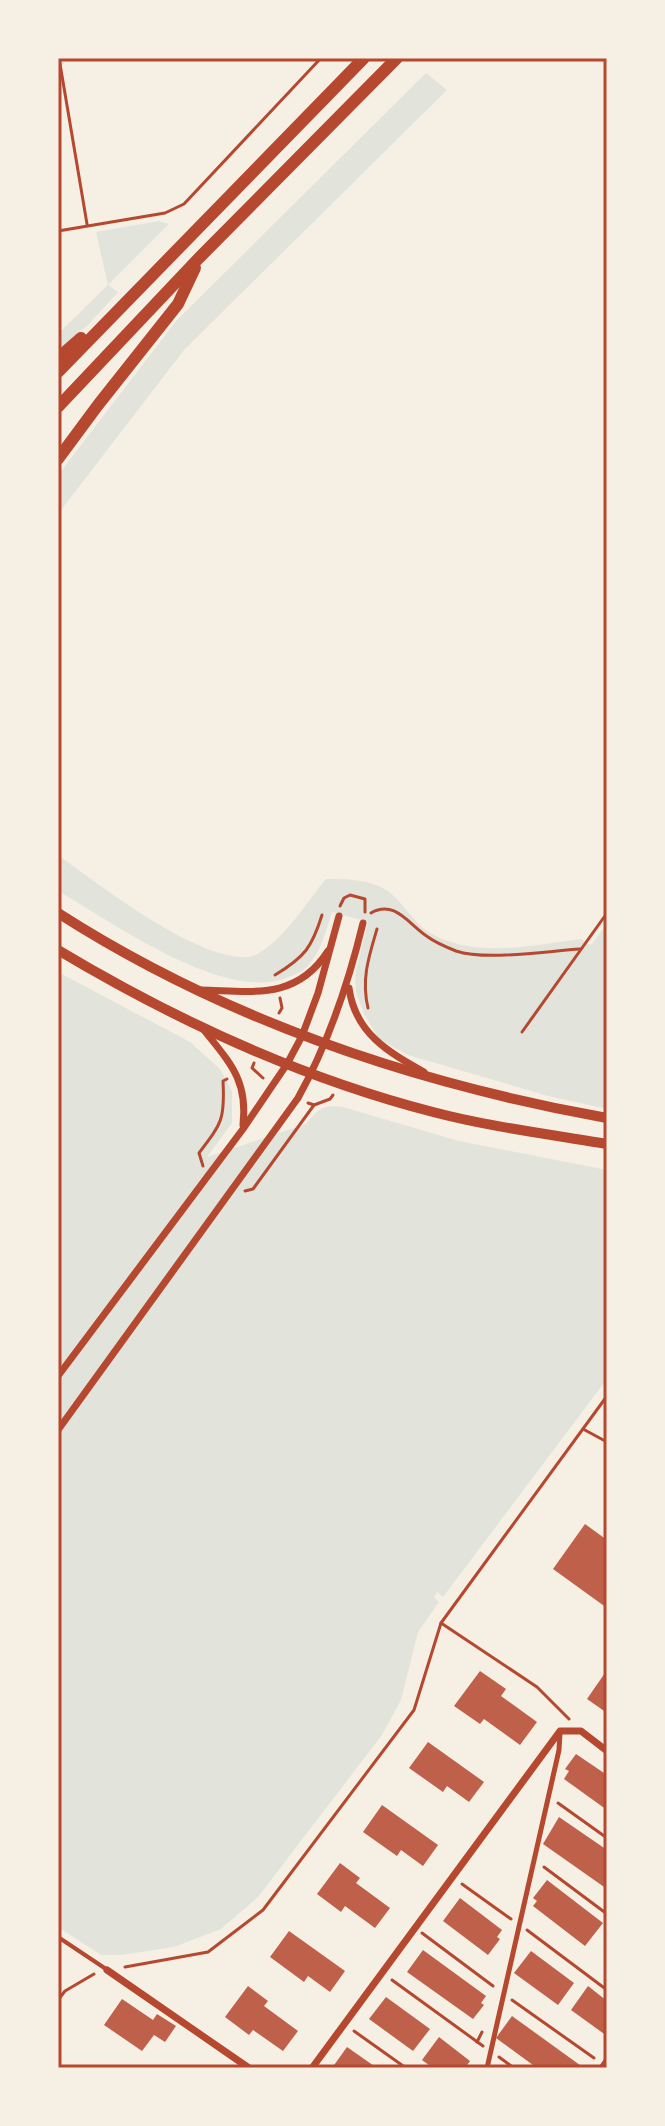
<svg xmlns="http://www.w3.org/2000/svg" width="665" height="2126" viewBox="0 0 665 2126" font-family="'PT Sans Narrow',sans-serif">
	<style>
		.green { fill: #e2e4dc }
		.building { fill: #bf614a }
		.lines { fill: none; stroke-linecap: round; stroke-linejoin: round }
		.path { stroke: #b5482f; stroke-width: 3 }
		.service { stroke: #b5482f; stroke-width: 4 }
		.pedestrian { stroke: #b5482f; stroke-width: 5 }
		.minor { stroke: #b5482f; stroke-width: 7 }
		.secondary { stroke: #b5482f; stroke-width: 10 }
		.trunk { stroke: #b5482f; stroke-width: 12 }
		.neatline { fill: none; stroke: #b5482f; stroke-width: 3 }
	</style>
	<rect width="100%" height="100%" fill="#f6efe4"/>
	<!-- green -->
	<g class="green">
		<polygon points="426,73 447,90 184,350 58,514 58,475 176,321"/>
		<polygon points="159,221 169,224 108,285 118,292 88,325 58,349 58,334 108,285 96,232"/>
		<path d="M58 855C93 880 220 980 261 952 287 935 306 903 326 879 345 879 369 879 386 890 403 901 412 922 430 933 476 959 532 945 581 939L591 945 607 924V1109L548 1096 408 1055 379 1039 364 1014 356 992 355 975 368 922 332 912C326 931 321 952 307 967 303 971 297 974 291 976 228 1006 114 923 58 891Z"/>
		<path d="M58 972 190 1042 220 1069 232 1091V1123L207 1157 306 1124C317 1109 324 1104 343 1107L459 1141 607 1170V1379L443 1597 437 1592 434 1597 439 1602 418 1632 401 1700 382 1735 258 1897 221 1929 174 1947 121 1955H101L58 1927Z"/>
	</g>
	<!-- building -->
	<g class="building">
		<polygon points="585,1524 607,1540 607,1608 553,1569"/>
		<polygon points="607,1670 607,1713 587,1699"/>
		<polygon points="480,1671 506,1689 501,1696 537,1722 520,1745 484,1719 480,1724 454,1706"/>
		<polygon points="428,1742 484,1782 469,1802 447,1786 443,1792 409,1768"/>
		<polygon points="576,1754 607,1775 607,1810 564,1779 569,1771 565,1769"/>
		<polygon points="382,1805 438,1845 423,1866 401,1850 397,1856 363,1832"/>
		<polygon points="559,1817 607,1850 607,1889 543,1844"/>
		<polygon points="340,1863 360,1878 356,1883 390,1908 375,1928 345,1906 341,1912 317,1894"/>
		<polygon points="547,1880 603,1923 585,1946 533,1906 537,1901 533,1898"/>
		<polygon points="460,1898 502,1930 497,1937 500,1939 488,1955 443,1921"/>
		<polygon points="289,1931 345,1971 330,1992 308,1976 304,1982 270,1957"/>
		<polygon points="423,1950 486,1996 481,2003 484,2005 473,2019 407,1972"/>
		<polygon points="531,1951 574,1983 558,2005 514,1973"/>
		<polygon points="248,1986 268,2001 264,2006 298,2031 283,2051 253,2030 249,2035 225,2017"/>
		<polygon points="588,1986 607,2001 607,2036 571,2010"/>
		<polygon points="386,1997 430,2029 413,2051 369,2019"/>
		<polygon points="122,1999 153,2020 157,2014 176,2026 165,2042 154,2035 142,2051 104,2025"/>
		<polygon points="512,2016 584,2068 537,2068 496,2038"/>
		<polygon points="439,2037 470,2061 465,2068 433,2068 422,2060"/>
		<polygon points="347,2047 377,2068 332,2068"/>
	</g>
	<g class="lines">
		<!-- path -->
		<g class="path">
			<polyline points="59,58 87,224"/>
			<polyline points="58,231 165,213 184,204 321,58"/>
			<polyline points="340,906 344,898 350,895 365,899 365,912"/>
			<path d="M371 913C395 899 409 925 428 937 436 943 446 947 456 951 486 961 547 951 580 949"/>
			<path d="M275 975C305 957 312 947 322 915"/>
			<path d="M368 1008C361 979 369 956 377 929"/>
			<polyline points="279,1013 282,1008 280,998"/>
			<polyline points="522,1032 607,913"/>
			<polyline points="254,1063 252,1068 263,1078"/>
			<polyline points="308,1103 314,1105 330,1099 333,1095"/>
			<path d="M203 1166 199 1153C222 1123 225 1119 223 1081L227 1079"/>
			<polyline points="245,1191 253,1189 314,1105"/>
			<polyline points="583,1429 607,1442"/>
			<polyline points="441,1623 537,1687 569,1719"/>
			<polyline points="558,1803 607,1838"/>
			<polyline points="544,1867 607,1914"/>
			<polyline points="462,1884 511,1919"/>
			<polyline points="527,1930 607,1990"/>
			<polyline points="422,1933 493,1986"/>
			<polyline points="125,1967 208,1952 263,1910 414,1710 441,1623 607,1396"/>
			<polyline points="392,1980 483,2046"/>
			<polyline points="58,2000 65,1991 94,1974"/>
			<polyline points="512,2000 594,2058"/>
			<polyline points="354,2031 406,2068"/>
			<polyline points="477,2042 482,2032"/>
			<polyline points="499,2057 514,2068"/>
		</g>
		<!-- service -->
		<polyline class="service" points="58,1937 106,1969"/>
		<!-- pedestrian -->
		<polyline class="pedestrian" points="487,2068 559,1750 560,1733"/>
		<!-- minor -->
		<g class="minor">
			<path d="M349 988C355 1033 388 1052 424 1072"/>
			<path d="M200 990C252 991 296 1001 328 951"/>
			<path d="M204 1030C230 1063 248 1080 243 1125"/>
			<polyline points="58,1376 243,1129 287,1064 302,1036 318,993 339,916"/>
			<path d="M58 1430 298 1098C329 1042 348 985 363 923"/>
			<polyline points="107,1970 249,2068"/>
			<polyline points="312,2068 560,1731 581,1731 607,1751"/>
			<polyline points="602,2068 607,2061"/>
		</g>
		<!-- secondary -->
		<g class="secondary">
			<path d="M58 913C225 1020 412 1083 607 1118"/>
			<path d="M58 950C175 1020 301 1078 433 1112 490 1127 549 1134 607 1144"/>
		</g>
		<!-- trunk -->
		<g class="trunk">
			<polyline points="58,358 81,338"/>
			<polyline points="58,372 364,58"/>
			<polyline points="58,407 199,258 397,58"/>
			<polyline points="58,459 98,405 178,304 195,268"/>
		</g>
	</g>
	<!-- border -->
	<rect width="665" height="2126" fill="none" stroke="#f6efe4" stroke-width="120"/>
	<rect x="60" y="60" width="545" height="2006" class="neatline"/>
</svg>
